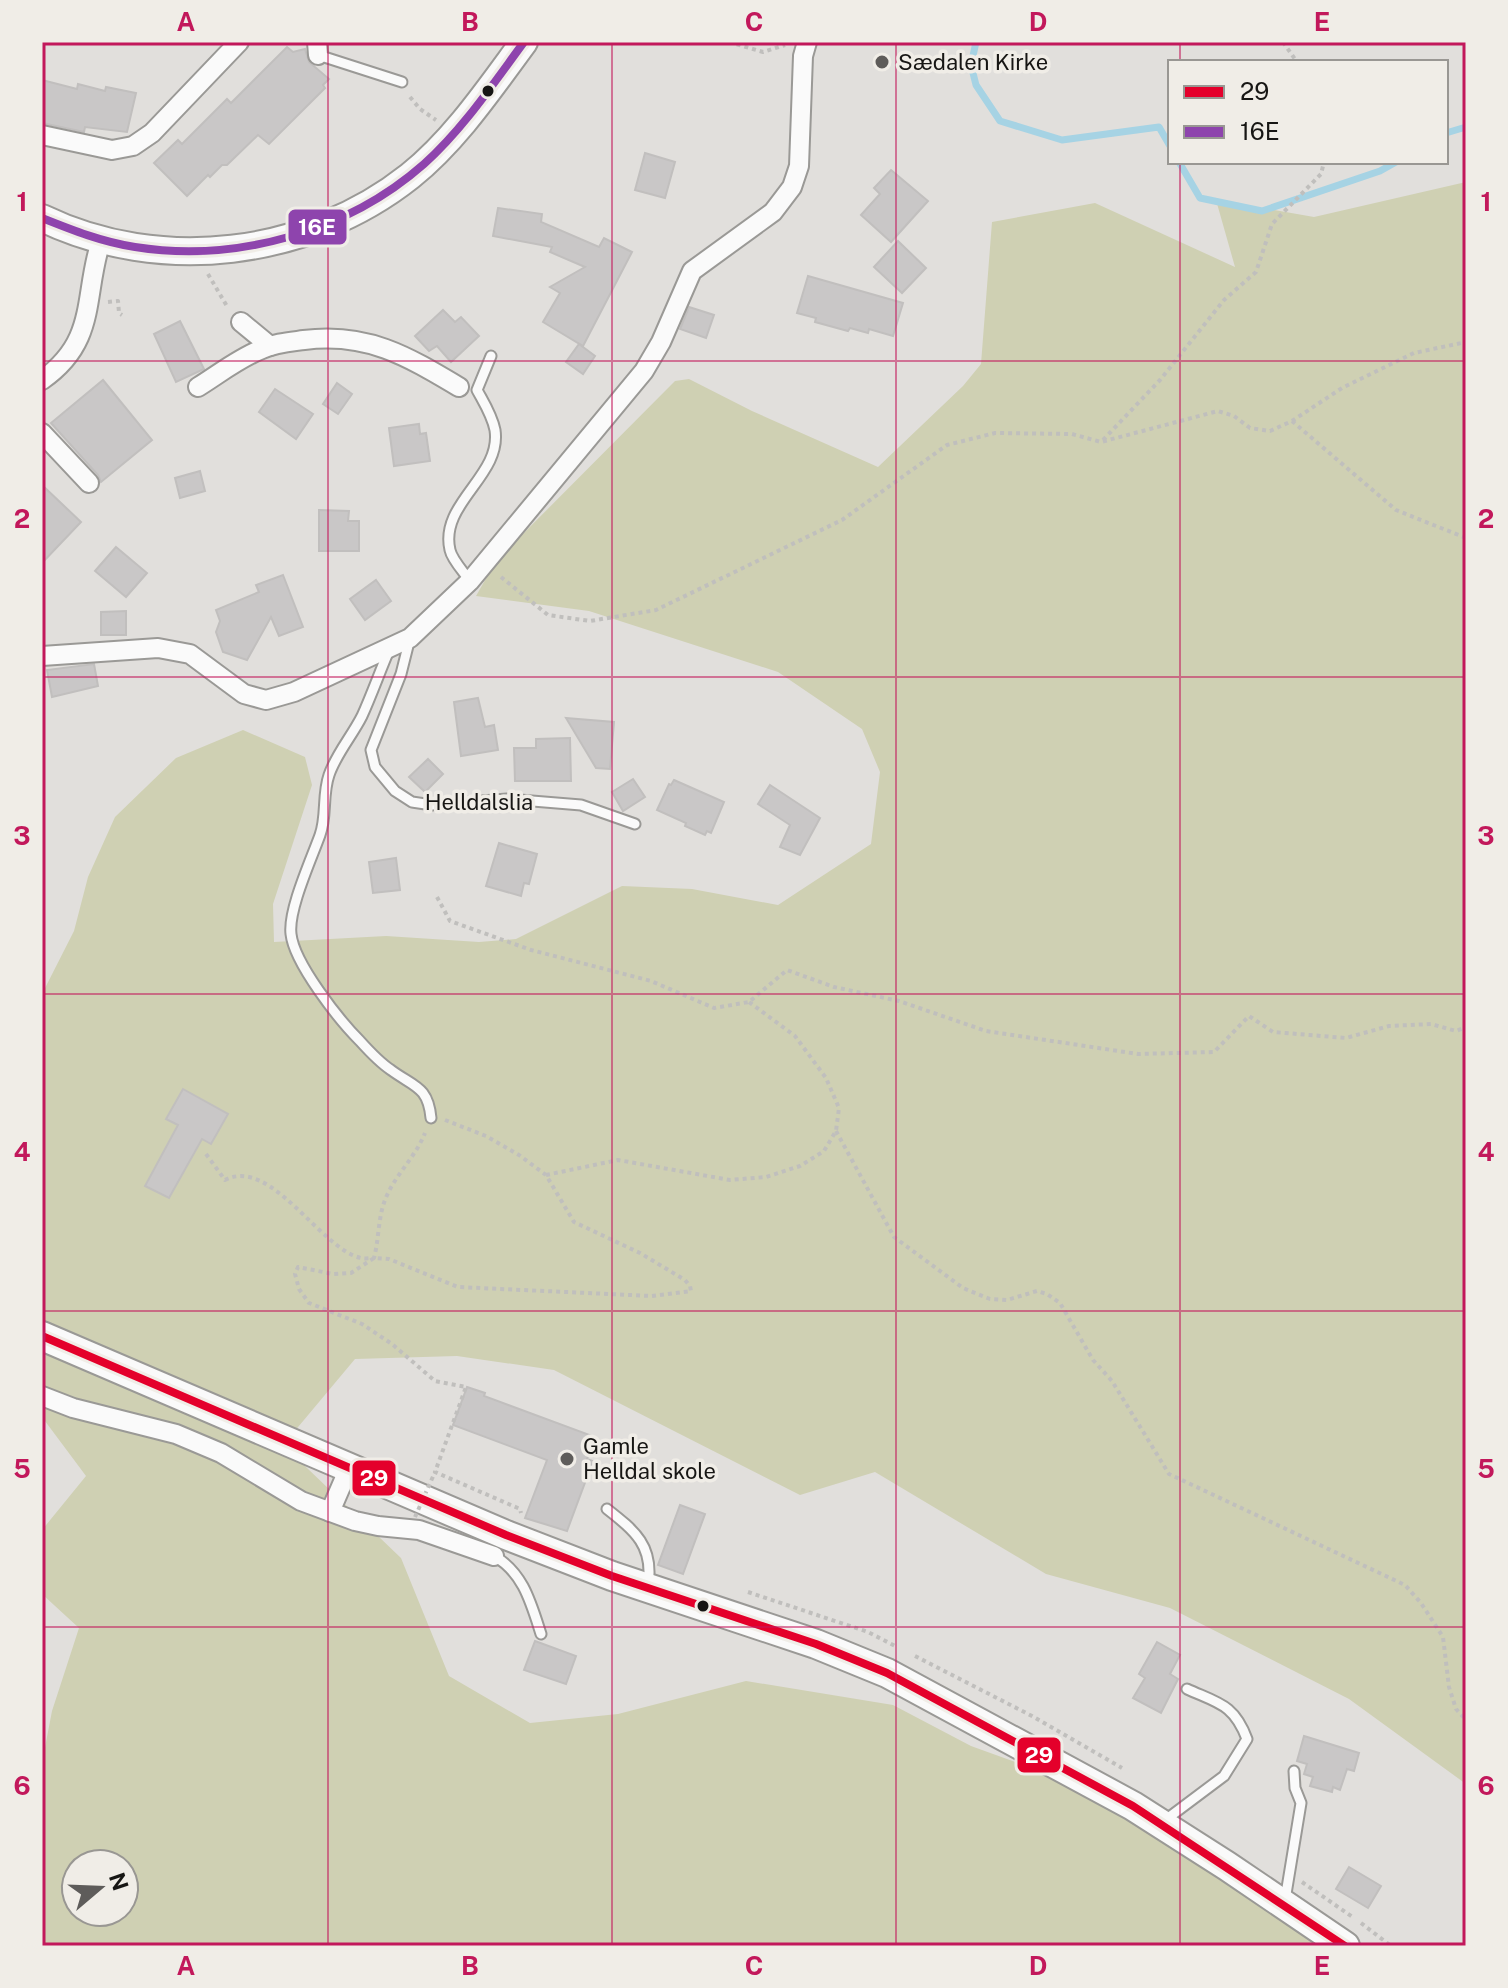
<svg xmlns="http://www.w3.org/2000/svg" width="1508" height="1988" viewBox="0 0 1508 1988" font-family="'Public Sans',sans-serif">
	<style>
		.green { fill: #cfd0b3; fill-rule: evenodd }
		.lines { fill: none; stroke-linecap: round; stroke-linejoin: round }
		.stream { stroke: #a6d3e4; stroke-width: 7 }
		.building { fill: #c9c7c7; stroke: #c1bfbe; stroke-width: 2 }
		.lane-casing { stroke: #9a9996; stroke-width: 13 }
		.street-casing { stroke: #9a9996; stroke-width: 22 }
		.secondary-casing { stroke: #9a9996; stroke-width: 30 }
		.primary-casing { stroke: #9a9996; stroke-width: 32 }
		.path { stroke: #c0bfbd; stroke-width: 4; stroke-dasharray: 4 4; stroke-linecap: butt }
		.lane { stroke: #fafafa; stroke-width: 9 }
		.street { stroke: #fafafa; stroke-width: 18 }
		.secondary { stroke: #fafafa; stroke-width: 26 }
		.primary { stroke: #fafafa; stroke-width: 28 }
		.path-bridge { stroke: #c0bfbd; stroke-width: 4; stroke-dasharray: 4 4; stroke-linecap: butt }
		.bus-1-casing { stroke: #f0ede7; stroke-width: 14 }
		.bus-2-casing { stroke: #f0ede7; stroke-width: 14 }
		.bus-1 { stroke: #e4002b; stroke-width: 8 }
		.bus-2 { stroke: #8e44ad; stroke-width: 8 }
		.grid { fill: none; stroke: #c2185b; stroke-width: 2; stroke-opacity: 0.55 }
		.poi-dot { fill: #5e5c5a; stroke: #f0ede7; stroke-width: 3 }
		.bus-dot { fill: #171614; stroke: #f0ede7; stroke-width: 3 }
		.labels { text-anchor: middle; stroke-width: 7; stroke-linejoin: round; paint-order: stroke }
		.poi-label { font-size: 22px; fill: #171614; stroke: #f0ede7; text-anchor: start }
		.street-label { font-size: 22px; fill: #171614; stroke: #f0ede7 }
		.line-badge { stroke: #f0ede7; stroke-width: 3 }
		.badge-label { font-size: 22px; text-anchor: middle; font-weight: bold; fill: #fff }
		.neatline { fill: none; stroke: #c2185b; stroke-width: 3 }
		.grid-label { font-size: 26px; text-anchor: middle; font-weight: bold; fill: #c2185b }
	</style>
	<rect width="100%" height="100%" fill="#e1dfdc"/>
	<!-- green -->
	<path class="green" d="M1466 182V1784L1349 1699 1170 1608 1046 1574 875 1472 800 1495 554 1370 457 1356 355 1359 283 1445 401 1558 449 1676 530 1723 618 1714 746 1681 893 1705 971 1746 1095 1791 1325 1946H42V1763L52 1711 79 1628 42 1594V1530L86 1476 42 1417V994L74 931 88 877 115 817 176 758 243 730 305 757 312 785 273 904 274 942 386 936 479 942 516 939 622 886 692 889 778 905 871 844 880 772 862 729 778 672 589 611 476 596 496 561 675 381 689 379 752 411 878 467 963 386 981 364 992 222 1095 203 1235 267 1216 200 1314 217ZM76 1864H124V1912H76Z"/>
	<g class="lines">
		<!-- stream -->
		<g class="stream">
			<polyline points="976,42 971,65 976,85 1000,121 1062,140 1159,127 1170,146"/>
			<polyline points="1446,133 1466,127"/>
			<polyline points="1179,162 1200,198 1262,211 1380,171 1396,162"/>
		</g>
	</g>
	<!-- building -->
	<g class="building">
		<polygon points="287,47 293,52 305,49 309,62 329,79 323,85 325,88 269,144 258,135 227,165 222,165 210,177 208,175 187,196 154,163 178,140 182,144 227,99 231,103"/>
		<polygon points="42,80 77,89 78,84 105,91 106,87 136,93 127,132 85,127 84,132 42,123"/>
		<polygon points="645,153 675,162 665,198 635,190"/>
		<polygon points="891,170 928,201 891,242 861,215 880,194 874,188"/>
		<polygon points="498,208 542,214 541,222 599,247 604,238 632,252 583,346 543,322 560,293 550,287 585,267 550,252 552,247 493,236"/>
		<polygon points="898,241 926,268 902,293 874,267"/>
		<polygon points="808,276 903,303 893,336 869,329 868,333 850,328 848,331 815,322 816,318 797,313"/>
		<polygon points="689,307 714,315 706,338 680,329"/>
		<polygon points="443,310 455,322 461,317 479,336 451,362 437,346 429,351 415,336"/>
		<polygon points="180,321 204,369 176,382 154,334"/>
		<polygon points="579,344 595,356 583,374 566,362"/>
		<polygon points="103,380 152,440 101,482 98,475 51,423"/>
		<polygon points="337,383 352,394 338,414 323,404"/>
		<polygon points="275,389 313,414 296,439 259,412"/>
		<polygon points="419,424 420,434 426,433 430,461 394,466 389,428"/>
		<polygon points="200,471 205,491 180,498 175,478"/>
		<polygon points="42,485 81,522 42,563"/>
		<polygon points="319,510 349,511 348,521 359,521 359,551 319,551"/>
		<polygon points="116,547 147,573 126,597 95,571"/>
		<polygon points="283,575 303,627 279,636 271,617 247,660 223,652 216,632 220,621 216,610 259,592 256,585"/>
		<polygon points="376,580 391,601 365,620 350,599"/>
		<polygon points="126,611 126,635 101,635 101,612"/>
		<polygon points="94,664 98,686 52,697 47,670"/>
		<polygon points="478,698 485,727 494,725 498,750 461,756 454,702"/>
		<polygon points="566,718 614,722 610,769 596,768"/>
		<polygon points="570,738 571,781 515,781 514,748 536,748 536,739"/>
		<polygon points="428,759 443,774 425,792 409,777"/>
		<polygon points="633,779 645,797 623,811 612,792"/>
		<polygon points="674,780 724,802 711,833 707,831 705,835 685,826 686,823 657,810 669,784 671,785"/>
		<polygon points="770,785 820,818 800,855 780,847 790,825 758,804"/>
		<polygon points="499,843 537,854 529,884 524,883 521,896 486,886"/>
		<polygon points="396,858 400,890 373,893 369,862"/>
		<polygon points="183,1089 228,1114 211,1144 202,1139 169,1198 145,1186 178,1125 166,1119"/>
		<polygon points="467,1387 485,1393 484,1396 595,1437 587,1459 593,1461 567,1531 525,1518 547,1460 453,1425"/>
		<polygon points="680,1505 705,1514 683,1574 658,1565"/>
		<polygon points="535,1641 576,1656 566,1684 524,1670"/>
		<polygon points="1157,1642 1180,1655 1170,1674 1178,1679 1161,1713 1133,1698 1145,1678 1139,1674"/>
		<polygon points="1304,1736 1359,1753 1354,1771 1347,1769 1340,1790 1333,1787 1332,1792 1310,1786 1313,1777 1304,1774 1307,1764 1297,1761"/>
		<polygon points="1349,1867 1381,1886 1368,1908 1336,1889"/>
	</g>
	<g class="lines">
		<!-- lane casing -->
		<g class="lane-casing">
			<g id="lane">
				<polyline points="318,55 402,82"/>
				<path d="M470 581C464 572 452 560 450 550 439 503 502 476 495 430 492 415 484 403 477 390L491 356"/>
				<polyline points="410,638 401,674 371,750 375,767 395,791 412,802 432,805 507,799 581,805 635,824"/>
				<path d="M390 648C380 671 372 694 362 716 352 736 336 754 329 775 322 795 327 816 320 835 311 860 288 910 291 934 294 963 339 1020 360 1041 369 1051 379 1062 391 1070 414 1087 428 1086 431 1118"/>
				<path d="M607 1509C635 1531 654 1546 648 1585"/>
				<path d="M494 1556C523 1572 531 1603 541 1634"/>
				<path d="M1164 1821 1224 1776 1247 1739C1234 1704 1218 1703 1187 1689"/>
				<polyline points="1285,1900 1301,1803 1295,1788 1294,1771"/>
			</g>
		</g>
		<!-- street casing -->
		<g class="street-casing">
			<g id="street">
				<polyline points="317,42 318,55"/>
				<polyline points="42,135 112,150 133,146 152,133 239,42"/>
				<polyline points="241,322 270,346"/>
				<path d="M42 380C98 341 83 296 101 241"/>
				<path d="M198 387C219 374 239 358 262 349 275 343 289 342 304 340 367 332 407 356 459 387"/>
				<polyline points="42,433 89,483"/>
				<polyline points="42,656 158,648 190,654 244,694 266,700 294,692 410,638 470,581 644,371 661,342 692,271 773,212 792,187 799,166 803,56 807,42"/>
				<polyline points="42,1396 73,1408 176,1434 221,1453 301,1501 355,1521 378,1526 419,1530 494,1556"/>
				<polyline points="330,1512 349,1468"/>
			</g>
		</g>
		<!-- secondary casing -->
		<g class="secondary-casing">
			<path id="secondary" d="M42 218C160 275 308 257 410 176 455 140 490 88 524 42"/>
		</g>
		<!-- primary casing -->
		<g class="primary-casing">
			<polyline id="primary" points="42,1336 506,1535 612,1576 816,1644 887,1673 1133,1806 1227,1866 1345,1946"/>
		</g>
		<!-- path -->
		<g class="path">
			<polyline points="729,42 763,52 785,45"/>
			<polyline points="1283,42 1297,62"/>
			<polyline points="410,97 420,109 436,120"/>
			<polyline points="208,274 228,308"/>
			<polyline points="108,302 118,301 119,313 122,315"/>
			<polyline points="1292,421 1396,510 1466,538"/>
			<polyline points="1103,440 1160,380 1224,300 1256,272 1272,224 1321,174 1324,162"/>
			<polyline points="501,577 548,615 590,621 656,610 842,520 947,445 995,433 1072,434 1101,442 1218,411 1234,416 1250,428 1270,431 1292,421 1342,388 1414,353 1466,342"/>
			<polyline points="437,897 450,921 531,950 651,981 714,1008 749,1002 787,970 834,987 899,1001 986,1031 1138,1054 1214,1052 1249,1016 1273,1032 1346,1038 1389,1026 1431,1024 1456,1031 1466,1027"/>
			<polyline points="445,1120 486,1136 519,1155 546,1175 574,1222 640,1253 685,1280 690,1286 691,1291 652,1296 458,1287 389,1259 374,1258 351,1273 333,1274 298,1267 295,1274 299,1289 309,1303 362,1324 392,1344 435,1381 466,1387 435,1472 520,1509 521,1513"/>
			<polyline points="836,1131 894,1237 963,1288 990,1299 1007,1300 1037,1291 1047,1294 1060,1303 1093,1360 1112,1381 1169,1474 1405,1585 1421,1603 1443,1637 1449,1687 1456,1709 1466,1720"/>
			<path d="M206 1154 225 1180C271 1156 320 1249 361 1258 365 1259 370 1258 374 1258 379 1239 378 1218 385 1200 394 1176 415 1158 425 1133"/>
			<polyline points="546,1175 618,1160 730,1180 766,1177 800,1166 824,1151 836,1131 839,1108 826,1078 795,1036 749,1002"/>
			<polyline points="748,1592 868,1632 897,1647"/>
			<polyline points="915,1656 1032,1716 1122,1768"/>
			<polyline points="1302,1882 1354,1918"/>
			<polyline points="1361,1923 1391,1946"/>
		</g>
		<!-- lane -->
		<use href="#lane" class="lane"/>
		<!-- street -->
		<use href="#street" class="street"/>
		<!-- secondary -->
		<use href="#secondary" class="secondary"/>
		<!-- primary -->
		<use href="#primary" class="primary"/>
		<!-- path-bridge -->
		<polyline class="path-bridge" points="415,1517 435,1472"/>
		<!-- bus-1 casing -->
		<g class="bus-1-casing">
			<polyline id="bus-1" points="42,1336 506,1535 612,1576 816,1644 887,1673 1133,1806 1345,1946"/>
		</g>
		<!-- bus-2 casing -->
		<g class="bus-2-casing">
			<path id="bus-2" d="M42 218C72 230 102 242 135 247 236 263 347 232 424 164 463 129 493 84 524 42"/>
		</g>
		<!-- bus-1 -->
		<use href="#bus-1" class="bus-1"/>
		<!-- bus-2 -->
		<use href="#bus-2" class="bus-2"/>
	</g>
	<!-- grid -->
	<path class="grid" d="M328 42V1946M612 42V1946M896 42V1946M1180 42V62M1180 162V1946M42 361H1466M42 677H1466M42 994H1466M42 1311H1466M42 1627H1466"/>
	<!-- markers -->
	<g class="poi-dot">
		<circle cx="882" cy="62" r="8"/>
		<circle cx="567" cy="1459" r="8"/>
	</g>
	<g class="bus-dot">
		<circle cx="488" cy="91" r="7"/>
		<circle cx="703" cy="1606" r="7"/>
	</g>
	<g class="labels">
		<!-- poi labels -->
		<g class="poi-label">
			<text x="898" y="70">Sædalen Kirke</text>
			<text x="583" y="1454">Gamle<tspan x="583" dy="25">Helldal skole</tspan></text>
		</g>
		<!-- street labels -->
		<g class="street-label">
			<text x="479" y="810">Helldalslia</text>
		</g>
	</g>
	<g class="line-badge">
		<rect x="287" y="208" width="61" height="38" rx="8" fill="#8e44ad"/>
		<rect x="351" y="1459" width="46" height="38" rx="8" fill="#e4002b"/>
		<rect x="1016" y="1736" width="46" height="38" rx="8" fill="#e4002b"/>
	</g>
	<g class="badge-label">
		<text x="317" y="235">16E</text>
		<text x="374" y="1486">29</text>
		<text x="1039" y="1763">29</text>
	</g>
	<!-- border -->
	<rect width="1508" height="1988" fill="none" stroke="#f0ede7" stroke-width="88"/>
	<!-- legend -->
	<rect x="1168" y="60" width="280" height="104" fill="#f0ede7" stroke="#999793" stroke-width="2"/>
	<rect x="1184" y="86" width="40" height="12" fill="#e4002b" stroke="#999793" stroke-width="2"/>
	<text x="1240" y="100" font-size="24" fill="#171614">29</text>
	<rect x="1184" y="126" width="40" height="12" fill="#8e44ad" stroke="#999793" stroke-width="2"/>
	<text x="1240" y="140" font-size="24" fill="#171614">16E</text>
	<!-- north arrow -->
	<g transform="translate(100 1888) rotate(71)"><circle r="38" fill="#f0ede7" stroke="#999793" stroke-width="2"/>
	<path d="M0-6L14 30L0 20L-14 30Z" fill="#5e5c5a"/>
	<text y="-12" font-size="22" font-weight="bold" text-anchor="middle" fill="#171614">N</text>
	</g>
	<rect x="44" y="44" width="1420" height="1900" class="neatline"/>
	<g class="grid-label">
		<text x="186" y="31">A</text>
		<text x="470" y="31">B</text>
		<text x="754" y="31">C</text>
		<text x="1038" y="31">D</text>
		<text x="1322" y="31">E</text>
		<text x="22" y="211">1</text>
		<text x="1486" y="211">1</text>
		<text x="22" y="528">2</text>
		<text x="1486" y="528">2</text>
		<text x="22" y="845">3</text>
		<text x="1486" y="845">3</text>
		<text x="22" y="1161">4</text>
		<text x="1486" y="1161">4</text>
		<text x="22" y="1478">5</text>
		<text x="1486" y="1478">5</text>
		<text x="22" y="1795">6</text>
		<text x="1486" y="1795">6</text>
		<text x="186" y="1975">A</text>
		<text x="470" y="1975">B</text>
		<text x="754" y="1975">C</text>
		<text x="1038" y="1975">D</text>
		<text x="1322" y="1975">E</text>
	</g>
</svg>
